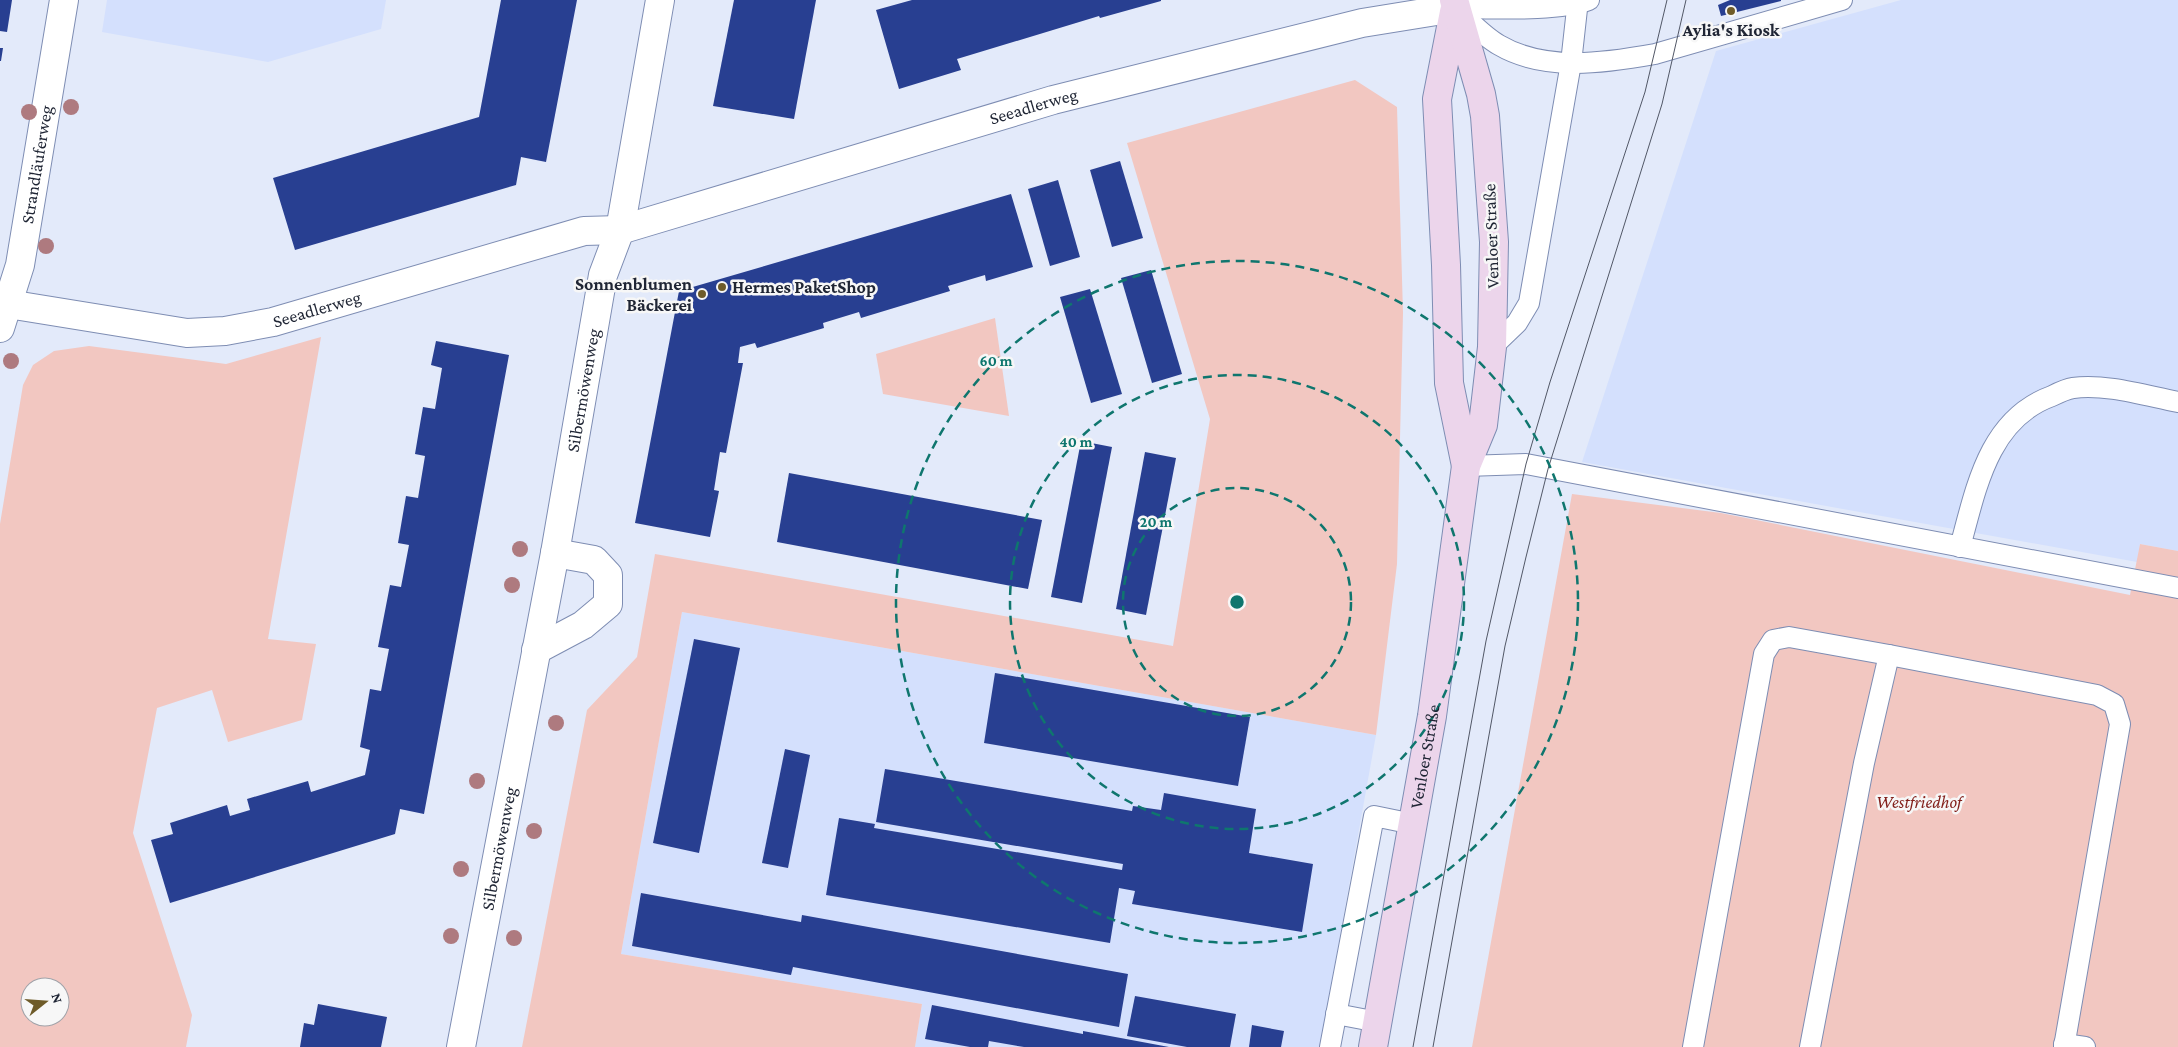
<svg xmlns="http://www.w3.org/2000/svg" width="2178" height="1047" viewBox="0 0 2178 1047" font-family="'Crimson Pro',serif">
	<style>
		.built { fill: #d4e0fd }
		.green { fill: #f2c7c1; fill-rule: evenodd }
		.building { fill: #283f91 }
		.lines { fill: none; stroke-linecap: round; stroke-linejoin: round }
		.lane-casing { stroke: #7e8db3; stroke-width: 22 }
		.street-casing { stroke: #7e8db3; stroke-width: 30 }
		.secondary-casing { stroke: #7e8db3; stroke-width: 30 }
		.lane { stroke: #fff; stroke-width: 20 }
		.street { stroke: #fff; stroke-width: 28 }
		.secondary { stroke: #ecd5eb; stroke-width: 28 }
		.tram { stroke: #515766; stroke-width: 1 }
		.tree { fill: #ae7a7f }
		.ring { fill: none; stroke: #0f766e; stroke-width: 2.5; stroke-dasharray: 9 6 }
		.poi-dot { fill: #6e5b29; stroke: #f7f7f7; stroke-width: 2 }
		.labels { text-anchor: middle; stroke-width: 5; stroke-linejoin: round; paint-order: stroke }
		.poi-label { font-size: 18px; font-weight: bold; fill: #1f2534; stroke: #f7f7f7 }
		.street-label { font-size: 18px; fill: #1f2534; stroke: #f7f7f7 }
		.park-label { font-size: 18px; font-style: italic; fill: #821f1a; stroke: #f7f7f7 }
		.centre { fill: #0f766e; stroke: #f7f7f7; stroke-width: 2.5 }
		.ring-label { font-size: 15px; text-anchor: middle; font-weight: bold; fill: #0f766e; stroke: #f7f7f7; stroke-width: 5; stroke-linejoin: round; paint-order: stroke }
	</style>
	<rect width="100%" height="100%" fill="#e3eafa"/>
	<!-- built -->
	<g class="built">
		<polygon points="107,0 386,0 381,29 268,62 102,32"/>
		<polygon points="1901,0 2178,0 2178,551 2140,544 2137,562 1582,462 1716,51"/>
		<polygon points="682,612 1376,735 1320,1047 915,1047 922,1004 621,954"/>
	</g>
	<!-- green -->
	<g class="green">
		<polygon points="1355,80 1397,107 1403,313 1397,564 1376,735 682,612 621,954 922,1004 915,1047 522,1047 587,710 637,657 655,554 1173,646 1210,419 1127,143"/>
		<polygon points="995,318 1009,416 883,394 876,354"/>
		<path d="M321 337 268 639 316 644 302 720 228 742 212 690 157 708 133 833 192 1015 186 1047H0V524L23 385 33 365 54 351 89 346 226 364ZM30 987H60V1017H30Z"/>
		<polygon points="1572,494 1721,513 2130,595 2140,544 2178,551 2178,1047 1472,1047"/>
	</g>
	<!-- building -->
	<g class="building">
		<polygon points="0,0 12,0 7,32 0,31"/>
		<polygon points="501,0 577,0 546,162 521,157 516,185 295,250 273,178 479,117"/>
		<polygon points="734,0 816,0 794,119 713,106"/>
		<polygon points="912,0 1161,0 1161,1 1100,18 1099,16 957,59 961,70 899,89 876,10"/>
		<polygon points="1730,0 1781,0 1781,1 1721,16 1718,5"/>
		<polygon points="0,48 3,48 1,61 0,61"/>
		<polygon points="1120,161 1143,238 1112,247 1090,170"/>
		<polygon points="1058,180 1080,257 1050,266 1028,189"/>
		<polygon points="1011,194 1033,267 986,281 985,275 948,286 950,291 861,318 859,312 823,323 824,328 757,348 755,343 740,347 738,363 743,363 726,453 720,452 714,490 719,491 710,537 635,523 679,291"/>
		<polygon points="1151,270 1182,374 1152,383 1121,278"/>
		<polygon points="1090,289 1122,394 1091,403 1060,297"/>
		<polygon points="436,341 509,355 424,814 400,809 395,834 170,903 151,840 173,834 170,823 227,805 230,816 250,810 247,799 308,781 311,792 365,775 370,750 360,747 370,689 381,691 389,649 378,647 390,585 401,587 409,545 398,543 406,496 418,498 425,456 415,454 419,430 423,407 435,409 442,368 431,365"/>
		<polygon points="1081,441 1112,447 1082,603 1051,597"/>
		<polygon points="1145,452 1176,458 1146,615 1116,609"/>
		<polygon points="789,473 1042,520 1028,589 777,542"/>
		<polygon points="694,639 740,648 699,853 653,843"/>
		<polygon points="995,673 1250,717 1238,786 984,743"/>
		<polygon points="785,749 810,755 788,868 762,863"/>
		<polygon points="885,769 1132,811 1133,806 1161,810 1164,793 1256,809 1249,853 1313,864 1302,932 1132,904 1135,891 1119,888 1110,943 826,895 839,818 875,824 874,828 1122,870 1123,864 876,822"/>
		<polygon points="641,893 801,922 802,915 1128,974 1119,1027 793,967 791,975 632,946"/>
		<polygon points="1135,996 1236,1014 1230,1047 1187,1047 1127,1036"/>
		<polygon points="318,1004 387,1017 381,1047 300,1047 304,1023 314,1025"/>
		<polygon points="932,1005 1083,1034 1083,1031 1169,1047 1024,1047 989,1041 988,1047 970,1047 925,1039"/>
		<polygon points="1252,1025 1284,1031 1281,1047 1249,1047"/>
	</g>
	<g class="lines">
		<!-- lane casing -->
		<g class="lane-casing">
			<g id="lane">
				<path d="M1455 8C1469 20 1483 36 1499 45 1545 72 1605 63 1655 54L1842 0"/>
				<path d="M1455 8C1491 8 1557 12 1589 0"/>
				<polyline points="1492,347 1517,323 1529,303 1571,63 1578,0"/>
				<polyline points="1466,466 1526,464 2178,588"/>
				<path d="M1960 547C1976 489 1988 419 2052 396 2058 393 2066 389 2073 388 2104 383 2147 396 2178 402"/>
				<polyline points="1889,655 2097,695 2114,704 2120,724 2064,1047"/>
				<polyline points="1336,1014 1378,1022"/>
				<polyline points="2064,1044 2085,1047"/>
				<polyline points="1330,1047 1374,816 1413,824"/>
				<polyline points="1693,1047 1764,654 1773,640 1789,637 1889,655 1864,763 1810,1047"/>
			</g>
		</g>
		<!-- street casing -->
		<g class="street-casing">
			<g id="street">
				<path id="s1" d="M8 304 187 333 225 331 273 322 584 231 620 230 1053 100 1362 23 1455 8"/>
				<path id="s2" d="M0 328 20 265 64 0"/>
				<polyline points="536,650 583,625 608,604 608,575 594,560 555,553"/>
				<path id="s3" d="M461 1047 555 553 603 275 620 230 660 0"/>
			</g>
		</g>
		<!-- secondary casing -->
		<g class="secondary-casing">
			<g id="secondary">
				<polyline points="1454,12 1437,99 1446,265 1449,383 1466,466"/>
				<path id="s4" d="M1373 1047 1432 716 1466 466 1483 425 1492 347 1494 242 1485 116 1481 94 1454 0"/>
			</g>
		</g>
		<!-- lane -->
		<use href="#lane" class="lane"/>
		<!-- street -->
		<use href="#street" class="street"/>
		<!-- secondary -->
		<use href="#secondary" class="secondary"/>
		<!-- tram -->
		<g class="tram">
			<polyline points="1413,1047 1486,641 1526,464 1550,382 1645,92 1667,0"/>
			<polyline points="1433,1047 1505,646 1526,557 1548,469 1662,104 1686,0"/>
		</g>
	</g>
	<!-- trees -->
	<g class="tree">
		<circle cx="71" cy="107" r="8"/>
		<circle cx="29" cy="112" r="8"/>
		<circle cx="46" cy="246" r="8"/>
		<circle cx="11" cy="361" r="8"/>
		<circle cx="520" cy="549" r="8"/>
		<circle cx="512" cy="585" r="8"/>
		<circle cx="556" cy="723" r="8"/>
		<circle cx="477" cy="781" r="8"/>
		<circle cx="534" cy="831" r="8"/>
		<circle cx="461" cy="869" r="8"/>
		<circle cx="451" cy="936" r="8"/>
		<circle cx="514" cy="938" r="8"/>
	</g>
	<!-- distance rings -->
	<g class="ring">
		<circle cx="1237" cy="602" r="114"/>
		<circle cx="1237" cy="602" r="227"/>
		<circle cx="1237" cy="602" r="341"/>
	</g>
	<!-- markers -->
	<g class="poi-dot">
		<circle cx="1731" cy="11" r="5"/>
		<circle cx="722" cy="287" r="5"/>
		<circle cx="702" cy="294" r="5"/>
	</g>
	<g class="labels">
		<!-- poi labels -->
		<g class="poi-label">
			<text x="1731" y="36">Aylia's Kiosk</text>
			<text x="692" y="290" text-anchor="end">Sonnenblumen<tspan x="692" dy="21">Bäckerei</tspan></text>
			<text x="732" y="293" text-anchor="start">Hermes PaketShop</text>
		</g>
		<!-- street labels -->
		<g class="street-label">
			<text dy="6" stroke="none"><textPath href="#s1" startOffset="1060">Seeadlerweg</textPath></text>
			<text dy="6" stroke="none"><textPath href="#s2" startOffset="168">Strandläuferweg</textPath></text>
			<text transform="translate(1491 236) rotate(-92)" y="6">Venloer Straße</text>
			<text dy="6" stroke="none"><textPath href="#s1" startOffset="314">Seeadlerweg</textPath></text>
			<text dy="6" stroke="none"><textPath href="#s3" startOffset="668">Silbermöwenweg</textPath></text>
			<text dy="6" stroke="none"><textPath href="#s4" startOffset="295">Venloer Straße</textPath></text>
			<text dy="6" stroke="none"><textPath href="#s3" startOffset="202">Silbermöwenweg</textPath></text>
		</g>
		<!-- park labels -->
		<g class="park-label">
			<text x="1919" y="808">Westfriedhof</text>
		</g>
	</g>
	<circle cx="1237" cy="602" r="8" class="centre"/>
	<g class="ring-label">
		<text x="996" y="366">60 m</text>
		<text x="1076" y="447">40 m</text>
		<text x="1156" y="527">20 m</text>
	</g>
	<!-- north arrow -->
	<g transform="translate(45 1002) rotate(73)"><circle r="24" fill="#f7f7f7" stroke="#a1a3a9"/>
	<path d="M0-4L9 19L0 12L-9 19Z" fill="#6e5b29"/>
	<text y="-8" font-size="14" font-weight="bold" text-anchor="middle" fill="#1f2534">N</text>
	</g>
</svg>
